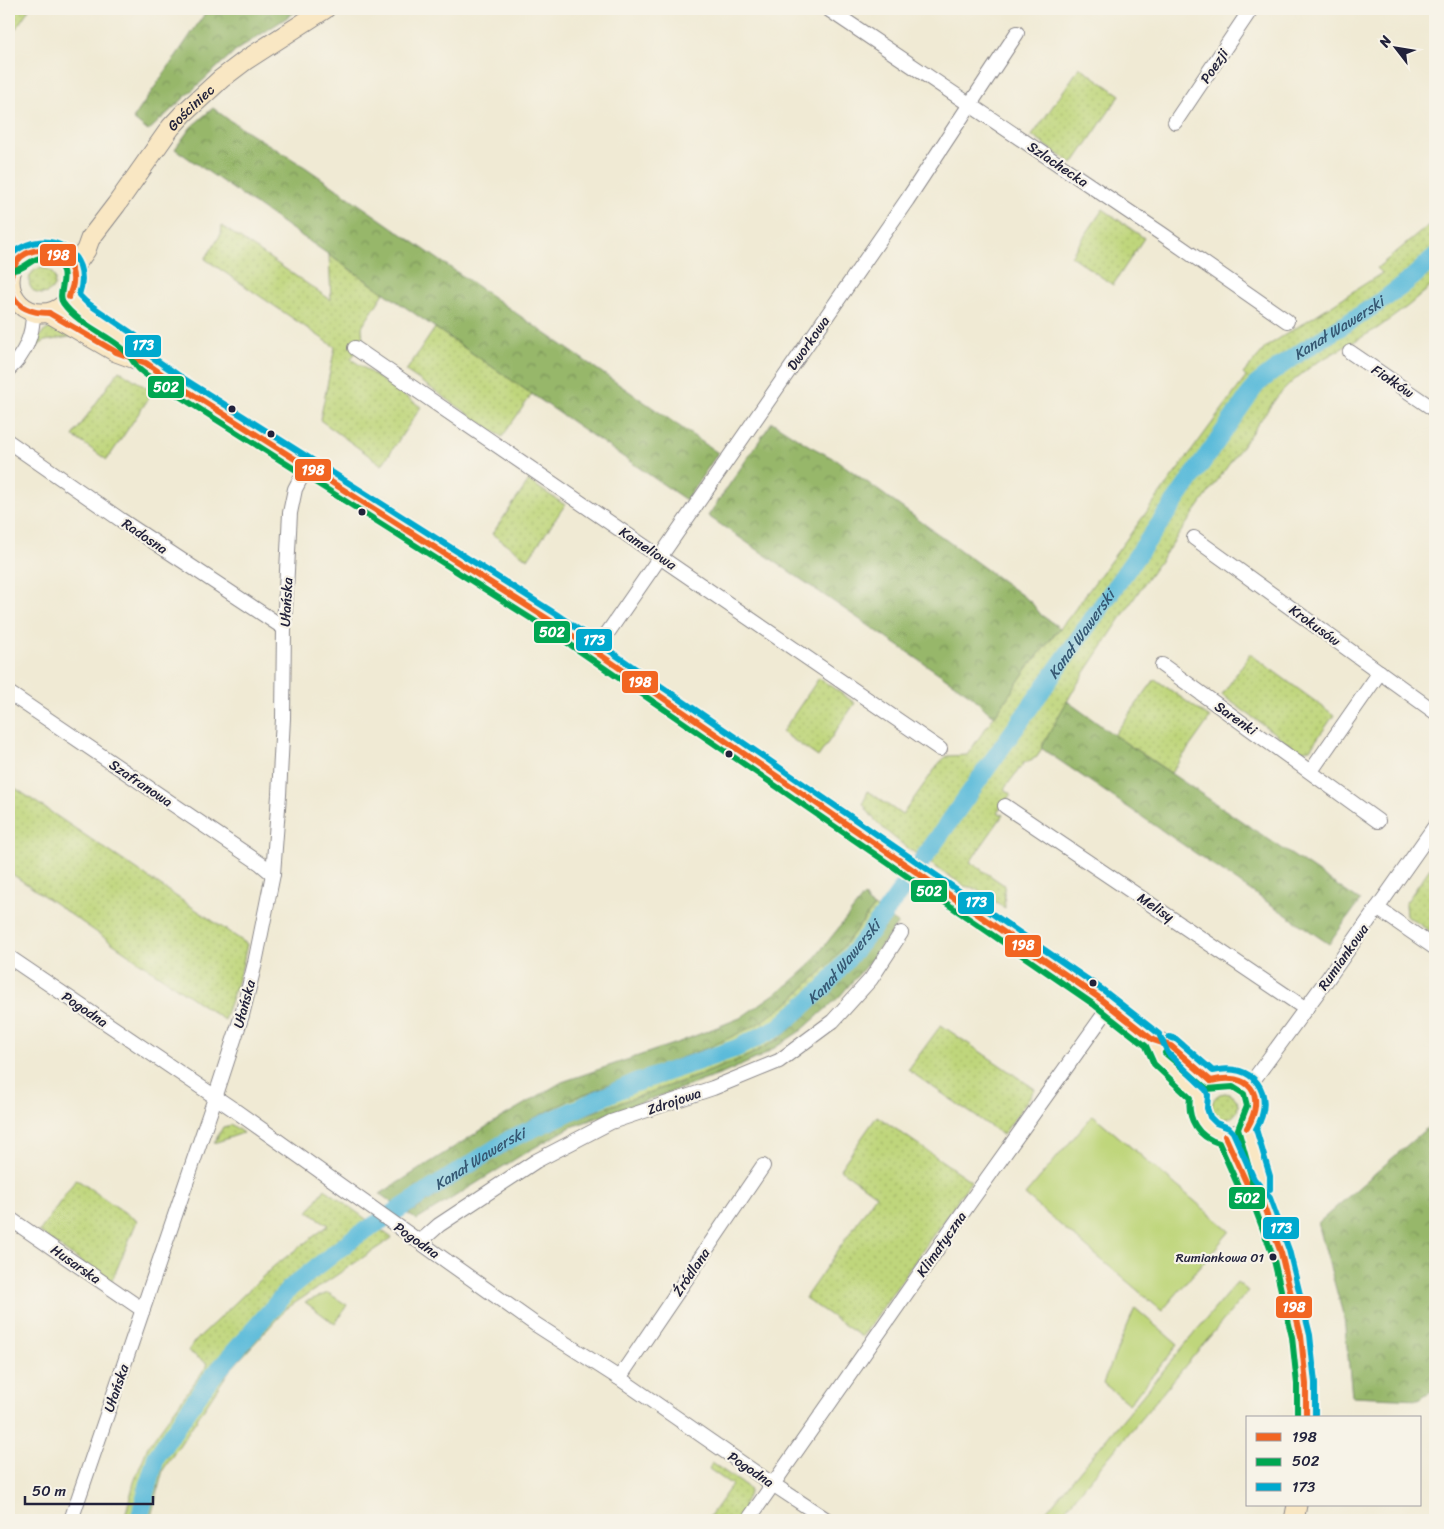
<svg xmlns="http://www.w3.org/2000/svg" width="1444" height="1529" viewBox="0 0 1444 1529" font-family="Sriracha,sans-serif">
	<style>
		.grass { fill: url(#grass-dots); stroke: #707c5b }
		.forest { fill: url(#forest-crowns); stroke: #5c6c53 }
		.park { fill: #bfd67b; stroke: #707c5b }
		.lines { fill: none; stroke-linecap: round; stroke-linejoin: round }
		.canal { stroke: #5cbbda; stroke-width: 18 }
		.street-casing { stroke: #898688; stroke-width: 16 }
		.secondary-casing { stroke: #898688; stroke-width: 21 }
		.street { stroke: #fff; stroke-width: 14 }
		.secondary { stroke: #f9e7c3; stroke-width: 19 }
		.bus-1-casing { stroke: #f7f3e8; stroke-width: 10 }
		.bus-2-casing { stroke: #f7f3e8; stroke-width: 10 }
		.bus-3-casing { stroke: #f7f3e8; stroke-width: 10 }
		.bus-1 { stroke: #f26522; stroke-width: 6 }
		.bus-2 { stroke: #00a651; stroke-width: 6 }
		.bus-3 { stroke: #00a9ce; stroke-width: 6 }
		.bus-dot { fill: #22223b; stroke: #f7f3e8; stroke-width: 2 }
		.labels { text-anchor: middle; stroke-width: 4.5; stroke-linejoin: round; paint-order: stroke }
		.bus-label { font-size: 13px; fill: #22223b; stroke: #f7f3e8; text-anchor: end }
		.street-label { font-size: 14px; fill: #22223b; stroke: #f7f3e8 }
		.water-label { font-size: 15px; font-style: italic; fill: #365873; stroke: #f7f3e8 }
		.line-badge { stroke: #f7f3e8; stroke-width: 2 }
		.badge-label { font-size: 14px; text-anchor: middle; font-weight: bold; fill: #fff }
	</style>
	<defs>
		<pattern id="grass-dots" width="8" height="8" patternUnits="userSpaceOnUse" patternTransform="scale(1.25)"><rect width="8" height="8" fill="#bfd67b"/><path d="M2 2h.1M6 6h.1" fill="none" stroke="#a4b76b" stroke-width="1.8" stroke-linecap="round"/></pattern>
		<pattern id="forest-crowns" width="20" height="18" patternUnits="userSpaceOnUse" patternTransform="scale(1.25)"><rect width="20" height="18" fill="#97b76b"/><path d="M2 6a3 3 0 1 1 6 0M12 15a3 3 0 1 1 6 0" fill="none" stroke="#7b9459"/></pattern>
	</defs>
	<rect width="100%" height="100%" fill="#f7f3e8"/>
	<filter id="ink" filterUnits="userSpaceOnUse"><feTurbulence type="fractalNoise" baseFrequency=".02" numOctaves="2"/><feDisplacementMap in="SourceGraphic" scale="10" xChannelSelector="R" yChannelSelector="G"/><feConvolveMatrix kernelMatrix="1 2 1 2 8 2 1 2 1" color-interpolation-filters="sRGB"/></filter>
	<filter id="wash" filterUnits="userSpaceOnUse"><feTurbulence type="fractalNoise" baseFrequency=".0096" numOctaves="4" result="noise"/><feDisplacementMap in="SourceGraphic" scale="20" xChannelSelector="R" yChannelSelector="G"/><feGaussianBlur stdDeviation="1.12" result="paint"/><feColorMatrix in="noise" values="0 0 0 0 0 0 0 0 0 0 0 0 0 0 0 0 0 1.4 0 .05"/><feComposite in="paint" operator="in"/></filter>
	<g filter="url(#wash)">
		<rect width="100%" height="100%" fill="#f0ead4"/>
		<!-- grass -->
		<g class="grass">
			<polygon points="9,9 29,9 9,39"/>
			<polygon points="1080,67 1120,95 1073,164 1032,136"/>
			<polygon points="1103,209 1144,238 1113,285 1071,256"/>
			<path d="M1435 220V283L1408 306 1378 328 1314 364 1293 381 1277 397 1145 582 1074 689 1037 757 1024 763 1004 789 1011 794 997 812 1003 815 970 862 1004 885 1005 908 974 888 964 886C935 865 879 835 863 803L868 791 902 815 940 762 947 756 967 755 1026 670 1070 616 1246 377 1243 374 1266 347 1382 273 1377 268Z"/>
			<polygon points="222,226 331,300 329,255 384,293 362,327 363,342 351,359 421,407 382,465 320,420 335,347 205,259 221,234"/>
			<circle cx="42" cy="281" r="13"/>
			<path d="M57 327 76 336 45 341 34 348C39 335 44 328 57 327Z"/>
			<polygon points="435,328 532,394 502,437 406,371"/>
			<polygon points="119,370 153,392 107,460 73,436"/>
			<polygon points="529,481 565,505 528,559 492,534"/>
			<polygon points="1250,654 1334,715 1310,749 1299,751 1222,695"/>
			<polygon points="819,678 855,703 818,757 782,732"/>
			<polygon points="1155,679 1210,718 1171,773 1114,735"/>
			<polygon points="9,784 247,944 242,968 224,1020 9,872"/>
			<polygon points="1435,861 1435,935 1406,915 1405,904"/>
			<polygon points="874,907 890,918 825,997 780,1038 750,1055 703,1074 570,1120 524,1140 408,1214 394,1204 513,1128 574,1098 664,1065 787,1004 832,961"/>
			<polygon points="941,1025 1035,1089 1003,1135 908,1070"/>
			<circle cx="1225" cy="1106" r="13"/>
			<polygon points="877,1116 971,1181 862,1337 805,1298 876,1195 840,1169"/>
			<polygon points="232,1125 243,1133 214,1143 223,1127"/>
			<polygon points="76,1179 137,1221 111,1283 39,1232"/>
			<polygon points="325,1189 392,1238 286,1309 229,1371 163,1470 150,1520 124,1520 134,1482 148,1446 208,1364 188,1351 194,1342 274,1266 329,1225 308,1212"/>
			<polygon points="712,1463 746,1486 750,1491 743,1507 748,1510 739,1520 707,1520 732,1485 709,1469"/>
		</g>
		<!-- forest -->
		<g class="forest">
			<polygon points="208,9 300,9 235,51 148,131 133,119"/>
			<polygon points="213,108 229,120 305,167 718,453 686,500 175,149 191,127"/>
			<polygon points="772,422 808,445 838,461 1031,602 1041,615 1060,628 1026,670 995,716 986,710 972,696 708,516"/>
			<polygon points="1067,701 1114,735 1360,901 1329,944 1041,748"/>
			<polygon points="864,896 868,903 874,907 832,961 787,1004 756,1025 710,1047 574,1098 513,1129 394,1204 380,1194 497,1120 562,1082 682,1041 740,1018 789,984 806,969"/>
			<polygon points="890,918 898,923 870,961 839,997 802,1030 762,1056 722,1074 571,1127 525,1153 417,1220 408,1214 524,1140 570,1120 703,1074 750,1055 780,1038 825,997"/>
			<polygon points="1435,1121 1435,1389 1418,1399 1352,1396 1344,1318 1318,1223"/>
		</g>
		<!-- park -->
		<g class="park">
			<polygon points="1093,1115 1230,1231 1162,1311 1025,1195"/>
			<polygon points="1237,1282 1248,1291 1056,1520 1039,1520"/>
			<polygon points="328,1293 347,1305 335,1324 305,1302"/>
			<polygon points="1135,1308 1178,1345 1129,1404 1103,1383"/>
		</g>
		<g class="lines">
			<!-- canal -->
			<path class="canal" id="s1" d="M139 1520 156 1457 206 1384 290 1288 352 1239 510 1139 632 1084 737 1048 779 1027 824 988 882 917 1165 516 1256 385C1313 337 1384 310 1435 256"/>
		</g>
	</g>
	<g filter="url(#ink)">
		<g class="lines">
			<!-- street casing -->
			<g class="street-casing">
				<g id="street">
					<polyline points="828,9 1162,234 1287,321"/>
					<polyline points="1175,122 1251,9"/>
					<polyline points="355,348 940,749"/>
					<polyline points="1350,352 1435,410"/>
					<path d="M9 369C25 354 33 334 33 313"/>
					<polyline points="9,442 121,520 284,628"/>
					<polyline points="1194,538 1435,712"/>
					<polyline points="595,651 907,200 1017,33"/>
					<polyline points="1162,665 1378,821"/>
					<polyline points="9,693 261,864 273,874"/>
					<polyline points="1311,771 1380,672"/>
					<polyline points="1005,806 1306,1009"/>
					<polyline points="1377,908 1435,948"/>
					<polyline points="9,957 233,1109 535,1324 619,1378 759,1475 827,1520"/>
					<polyline points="1249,1086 1326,981 1435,826"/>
					<polyline points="9,1218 143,1310"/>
					<polyline points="421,1241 439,1225 536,1161 611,1122 713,1088 779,1061 833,1021 871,979 901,933"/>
					<polyline points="619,1378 763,1166"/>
					<polyline points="71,1520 215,1098 242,1015 255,963 273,874 279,795 283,718 284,628 290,513 295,489 307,466"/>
					<polyline points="748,1520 968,1205 1110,1006"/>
				</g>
			</g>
			<!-- secondary casing -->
			<g class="secondary-casing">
				<g id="secondary">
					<circle cx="42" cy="281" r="32"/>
					<path id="s2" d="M72 270 86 250 90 239 116 205 171 127 184 113 221 79 246 60 325 9"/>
					<polyline points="69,297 80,309 130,343 145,363"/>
					<polyline points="49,313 116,352 146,363 173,382 551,621 1098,997 1153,1040 1171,1046 1211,1081"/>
					<polyline points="1153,1040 1161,1058 1199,1095"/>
					<circle cx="1227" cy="1106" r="30"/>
					<polyline points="1247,1128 1261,1178 1262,1202 1281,1253 1292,1294 1301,1336 1306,1384 1306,1418"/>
					<polyline points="1225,1136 1247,1184 1262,1202"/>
					<polyline points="1294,1520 1297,1505"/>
				</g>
			</g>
			<!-- street -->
			<use href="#street" class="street"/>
			<!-- secondary -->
			<use href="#secondary" class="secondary"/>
			<!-- bus-1 casing -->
			<g class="bus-1-casing">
				<g id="bus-1">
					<polyline points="49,313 116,352 146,363 173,382 551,621 1098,997 1153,1040 1171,1046 1211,1081"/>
					<path d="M49 313C35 313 20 310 13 296 9 288 9 278 13 270 14 267 16 262 18 260 36 239 76 254 73 282 73 287 70 292 69 297"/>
					<path d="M1211 1081C1249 1071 1267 1094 1247 1128"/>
					<polyline points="1225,1136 1247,1184 1262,1202 1281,1253 1301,1336 1306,1384 1306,1418"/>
				</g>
			</g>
			<!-- bus-2 casing -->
			<g class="bus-2-casing">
				<g id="bus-2">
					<path d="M9 270C28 272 31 252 51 260 76 269 55 293 63 303 78 324 104 333 123 349 130 355 134 364 140 370 148 377 159 383 168 389L546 628 1093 1004 1146 1046 1154 1064 1190 1098C1187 1119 1198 1137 1219 1143L1239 1188 1254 1206 1273 1256 1292 1337 1297 1384V1418"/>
					<polyline points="1165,1053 1207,1089 1233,1087 1244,1094 1247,1106 1238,1129 1252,1179 1252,1189"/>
				</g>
			</g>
			<!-- bus-3 casing -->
			<g class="bus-3-casing">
				<g id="bus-3">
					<path d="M10 252 13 253C47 225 94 252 79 295L86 302 136 336 152 357 178 375 556 614 1103 990 1159 1034 1168 1053 1206 1090 1208 1095 1207 1108 1210 1117 1216 1123 1229 1128 1233 1132 1254 1179 1270 1198 1289 1250 1310 1335 1315 1383V1418"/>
					<path d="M1169 1037 1176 1039 1213 1071C1253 1061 1277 1094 1256 1129L1270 1176V1189"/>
				</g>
			</g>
			<!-- bus-1 -->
			<use href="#bus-1" class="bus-1"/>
			<!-- bus-2 -->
			<use href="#bus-2" class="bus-2"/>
			<!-- bus-3 -->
			<use href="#bus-3" class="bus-3"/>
		</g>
	</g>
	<!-- markers -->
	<g class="bus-dot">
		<circle cx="232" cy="409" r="4.5"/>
		<circle cx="271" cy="434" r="4.5"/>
		<circle cx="362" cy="512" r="4.5"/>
		<circle cx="729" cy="754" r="4.5"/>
		<circle cx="1093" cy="983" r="4.5"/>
		<circle cx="1273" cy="1257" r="4.5"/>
	</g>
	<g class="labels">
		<!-- bus labels -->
		<g class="bus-label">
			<text x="1264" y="1262">Rumiankowa 01</text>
		</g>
		<!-- street labels -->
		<g class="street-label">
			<text transform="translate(1214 66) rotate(-56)" y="5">Poezji</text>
			<text dy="5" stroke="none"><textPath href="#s2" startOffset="202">Gościniec</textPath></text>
			<text transform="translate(1058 164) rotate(34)" y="5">Szlachecka</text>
			<text transform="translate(808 343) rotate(-55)" y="5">Dworkowa</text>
			<text transform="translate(1393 381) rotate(34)" y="5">Fiołków</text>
			<text transform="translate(145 536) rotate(34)" y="5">Radosna</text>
			<text transform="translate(648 548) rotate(34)" y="5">Kameliowa</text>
			<text transform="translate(286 602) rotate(-87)" y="5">Ułańska</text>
			<text transform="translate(1315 625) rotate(36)" y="5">Krokusów</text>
			<text transform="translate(1236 718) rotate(35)" y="5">Sarenki</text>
			<text transform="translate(141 783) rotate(34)" y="5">Szafranowa</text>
			<text transform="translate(1156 907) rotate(34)" y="5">Melisy</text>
			<text transform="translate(1343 957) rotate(-55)" y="5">Rumiankowa</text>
			<text transform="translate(244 1004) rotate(-75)" y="5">Ułańska</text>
			<text transform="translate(85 1009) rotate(34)" y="5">Pogodna</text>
			<text transform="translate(674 1101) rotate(-19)" y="5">Zdrojowa</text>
			<text transform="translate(417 1240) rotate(35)" y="5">Pogodna</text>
			<text transform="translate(941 1244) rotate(-55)" y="5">Klimatyczna</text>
			<text transform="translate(76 1264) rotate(35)" y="5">Husarska</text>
			<text transform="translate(691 1272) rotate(-56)" y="5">Źródlana</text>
			<text transform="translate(116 1388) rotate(-71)" y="5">Ułańska</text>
			<text transform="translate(751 1469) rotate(34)" y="5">Pogodna</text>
		</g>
		<!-- water labels -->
		<g class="water-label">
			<text dy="5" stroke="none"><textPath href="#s1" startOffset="1741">Kanał Wawerski</textPath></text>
			<text dy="5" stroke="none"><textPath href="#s1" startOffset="1336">Kanał Wawerski</textPath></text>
			<text dy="5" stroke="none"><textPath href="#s1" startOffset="931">Kanał Wawerski</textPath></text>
			<text dy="5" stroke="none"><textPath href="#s1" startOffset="511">Kanał Wawerski</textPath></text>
		</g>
	</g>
	<g class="line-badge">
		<rect x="39" y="243" width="38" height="24" rx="5" fill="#f26522"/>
		<rect x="124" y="334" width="38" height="24" rx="5" fill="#00a9ce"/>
		<rect x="147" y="375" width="38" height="24" rx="5" fill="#00a651"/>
		<rect x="294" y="458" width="38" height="24" rx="5" fill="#f26522"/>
		<rect x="533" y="620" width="38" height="24" rx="5" fill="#00a651"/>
		<rect x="575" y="628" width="38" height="24" rx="5" fill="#00a9ce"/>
		<rect x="621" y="670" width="38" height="24" rx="5" fill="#f26522"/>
		<rect x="910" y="879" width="38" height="24" rx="5" fill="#00a651"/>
		<rect x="957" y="891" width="38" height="24" rx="5" fill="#00a9ce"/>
		<rect x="1004" y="934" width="38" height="24" rx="5" fill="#f26522"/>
		<rect x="1228" y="1186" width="38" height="24" rx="5" fill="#00a651"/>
		<rect x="1262" y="1216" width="38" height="24" rx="5" fill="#00a9ce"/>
		<rect x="1275" y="1295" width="38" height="24" rx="5" fill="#f26522"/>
	</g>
	<g class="badge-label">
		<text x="58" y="260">198</text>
		<text x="143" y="350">173</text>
		<text x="166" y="392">502</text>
		<text x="313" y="475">198</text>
		<text x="552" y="637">502</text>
		<text x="594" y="645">173</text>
		<text x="640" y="687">198</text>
		<text x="929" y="896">502</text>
		<text x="976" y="907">173</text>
		<text x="1023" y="950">198</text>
		<text x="1247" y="1203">502</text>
		<text x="1281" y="1233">173</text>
		<text x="1294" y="1312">198</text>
	</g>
	<!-- margin -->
	<rect width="1444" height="1529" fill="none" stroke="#f7f3e8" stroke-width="30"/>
	<!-- legend -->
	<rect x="1246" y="1416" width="175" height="90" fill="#f7f3e8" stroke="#a29fa3"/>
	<rect x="1256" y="1433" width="25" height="8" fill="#f26522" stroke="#a29fa3"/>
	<text x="1292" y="1442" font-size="15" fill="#22223b">198</text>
	<rect x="1256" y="1458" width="25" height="8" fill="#00a651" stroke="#a29fa3"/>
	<text x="1292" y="1466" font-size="15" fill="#22223b">502</text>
	<rect x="1256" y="1483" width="25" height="8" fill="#00a9ce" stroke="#a29fa3"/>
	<text x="1292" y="1492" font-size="15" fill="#22223b">173</text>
	<!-- north arrow -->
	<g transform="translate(1396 48) rotate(301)" stroke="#f7f3e8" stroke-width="4" paint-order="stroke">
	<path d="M0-4L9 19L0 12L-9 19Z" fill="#22223b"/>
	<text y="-8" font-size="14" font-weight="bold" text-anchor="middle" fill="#22223b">N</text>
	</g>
	<!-- scale -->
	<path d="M25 1496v8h128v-8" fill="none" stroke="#22223b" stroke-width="2.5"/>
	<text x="32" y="1496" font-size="15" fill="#22223b" stroke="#f7f3e8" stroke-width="4" paint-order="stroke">50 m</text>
</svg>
